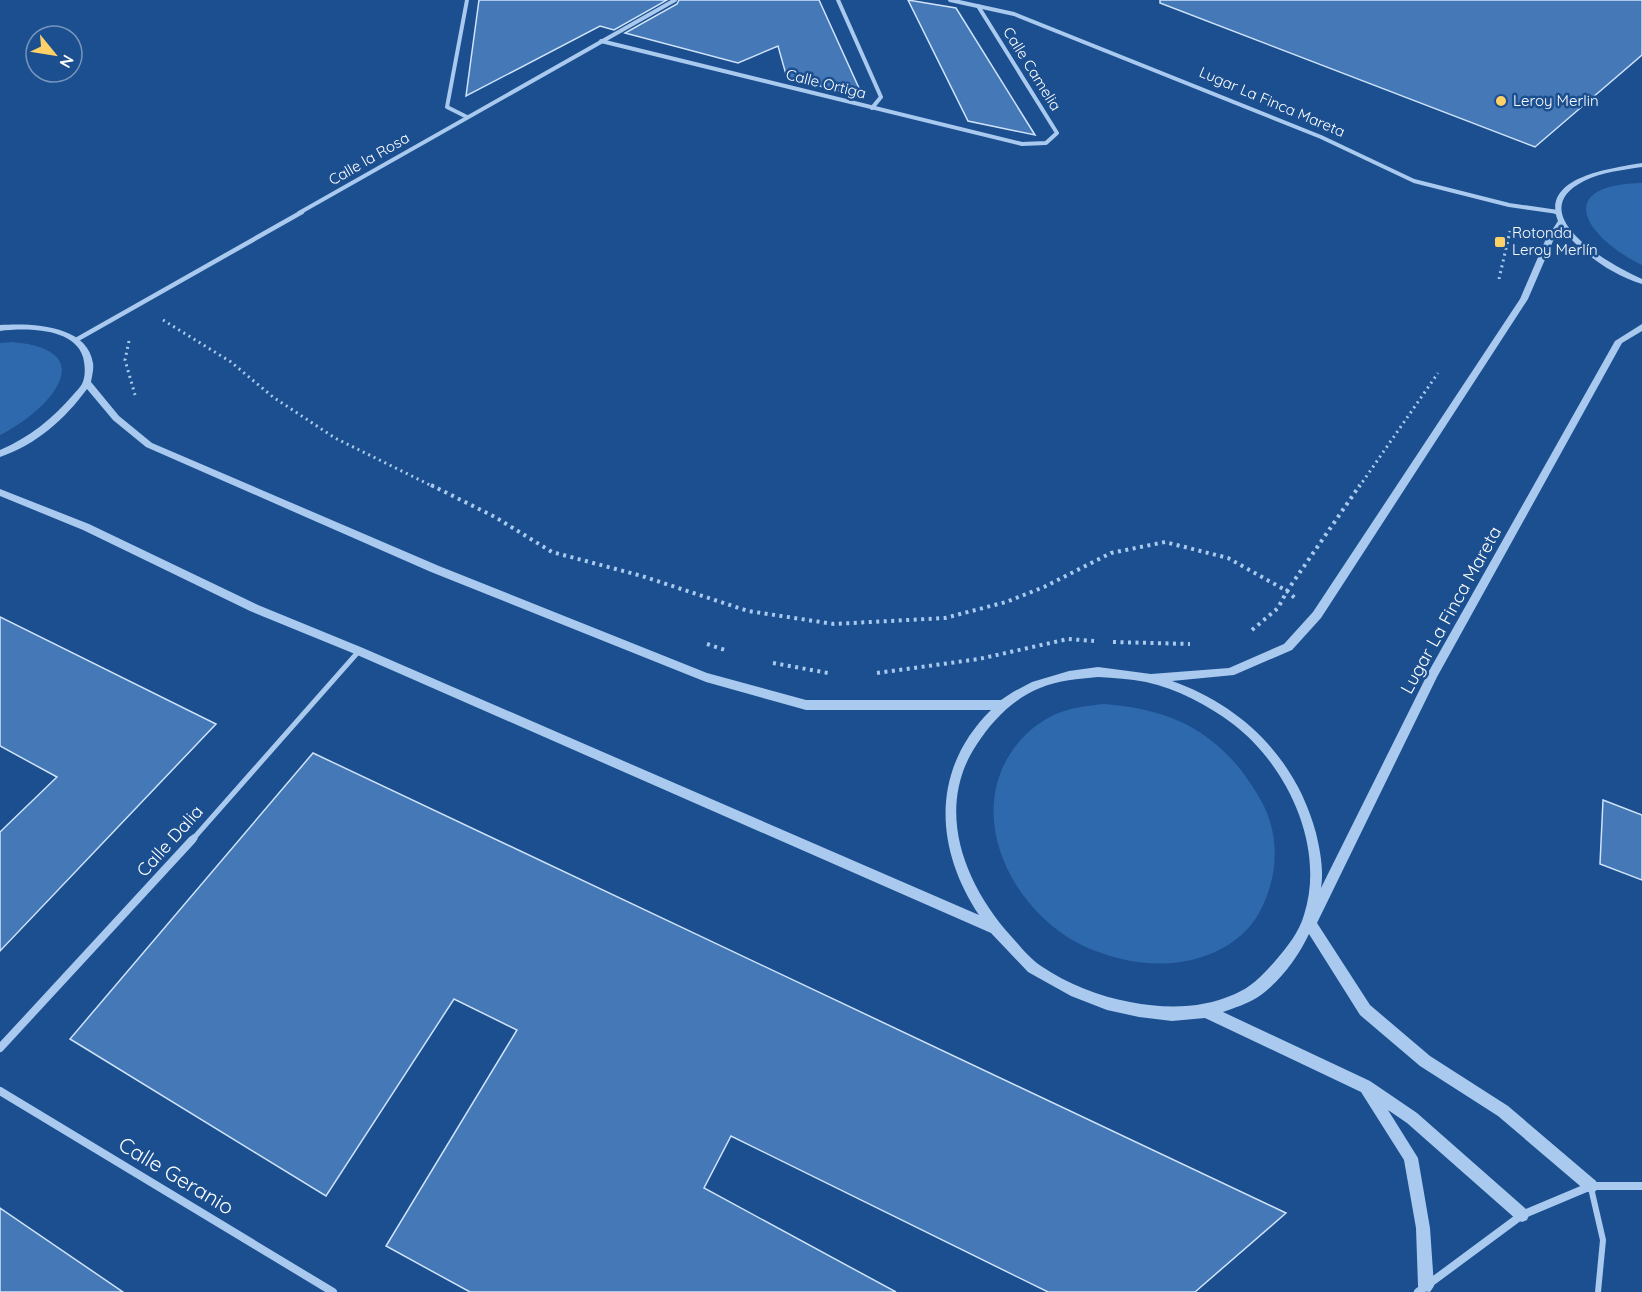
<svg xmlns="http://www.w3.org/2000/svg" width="1642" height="1292" viewBox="0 0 1642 1292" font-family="Quicksand,sans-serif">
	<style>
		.green { fill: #2e69ad }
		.building { fill: #4478b7; stroke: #cfe3fa; stroke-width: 1.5 }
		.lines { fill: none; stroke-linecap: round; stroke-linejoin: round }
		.path-far1 { stroke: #a9c9ee; stroke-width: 3; stroke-dasharray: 2 4; stroke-linecap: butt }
		.path { stroke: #a9c9ee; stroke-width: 4; stroke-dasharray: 3 4.5; stroke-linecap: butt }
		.service { stroke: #a9c9ee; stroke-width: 6 }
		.pedestrian-far1 { stroke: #a9c9ee; stroke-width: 5 }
		.pedestrian { stroke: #a9c9ee; stroke-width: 7 }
		.minor-far2 { stroke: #a9c9ee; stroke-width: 4 }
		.minor-far1 { stroke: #a9c9ee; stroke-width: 4.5 }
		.minor { stroke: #a9c9ee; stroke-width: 8 }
		.tertiary { fill: #a9c9ee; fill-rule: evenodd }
		.poi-dot { fill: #ffd166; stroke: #1b4f8f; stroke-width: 2 }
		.labels { text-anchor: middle; stroke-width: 5; stroke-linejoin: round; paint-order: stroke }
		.far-street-label { font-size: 15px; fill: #fff; stroke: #1b4f8f }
		.far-poi-label { font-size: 15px; fill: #fff; stroke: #1b4f8f; text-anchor: start }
		.street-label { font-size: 18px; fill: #fff; stroke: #1b4f8f }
		.near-street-label { font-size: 21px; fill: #fff; stroke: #1b4f8f }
	</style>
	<rect width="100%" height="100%" fill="#1b4f8f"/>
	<!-- green -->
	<g class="green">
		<path d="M1642 183V265C1586 238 1551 185 1642 183Z"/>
		<path d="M12 342C105 350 48 411 0 435V343Z"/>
		<path d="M1104 704C1175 709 1223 735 1259 797 1281 833 1279 877 1259 913 1245 939 1215 956 1186 961 1154 967 1124 962 1093 950 1025 924 971 837 1003 767 1012 747 1028 729 1048 718 1065 708 1085 706 1104 704Z"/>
	</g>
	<!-- building -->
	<g class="building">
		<polygon points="479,0 667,0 614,30 600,26 466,96"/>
		<polygon points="679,0 819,0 863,97 787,78 778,46 738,63 625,33 677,4"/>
		<polygon points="908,0 956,8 1035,135 968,121"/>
		<polygon points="1160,0 1642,0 1642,55 1535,147 1160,3"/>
		<polygon points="0,617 216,724 0,951 0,832 57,777 0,746"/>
		<polygon points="313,753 1286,1213 1195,1292 1048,1292 731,1136 704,1188 896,1292 470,1292 386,1246 517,1030 454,999 326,1196 70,1039"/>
		<polygon points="1603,800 1642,815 1642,880 1600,864"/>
		<polygon points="0,1208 123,1292 0,1292"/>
	</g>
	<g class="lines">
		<!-- path-far1 -->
		<g class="path-far1">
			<polyline points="1499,279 1510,231"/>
			<polyline points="163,320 231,362 273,397 335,438 434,487"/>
			<polyline points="129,341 125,360 135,395"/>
			<polyline points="1359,487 1438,373"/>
		</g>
		<!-- path -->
		<g class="path">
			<polyline points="431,485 495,517 552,552 642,576 748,611 834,624 945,618 1006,602 1044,587 1111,553 1165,542 1228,558 1287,591 1360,485"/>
			<polyline points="1252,630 1278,608 1287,591 1295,598"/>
			<polyline points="1113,642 1190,644"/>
			<polyline points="707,644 728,651"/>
			<polyline points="773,663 828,673"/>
			<polyline points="877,673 979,659 1068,639 1094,641"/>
		</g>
		<!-- service -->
		<polyline class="service" points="1591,1188 1603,1240 1598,1292"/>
		<!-- pedestrian-far1 -->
		<polyline class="pedestrian-far1" points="193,839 359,651"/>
		<!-- pedestrian -->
		<polyline class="pedestrian" points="192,840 194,838"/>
		<!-- minor-far2 -->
		<g class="minor-far2">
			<polyline points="467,0 447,107 467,117"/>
			<polyline points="838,0 881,97 872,108"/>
			<polyline points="950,0 1014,14 1321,137 1414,181 1509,205 1558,212"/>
			<polyline points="601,41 1022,144 1046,143 1057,133 978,6"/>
			<polyline points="299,213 675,0"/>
		</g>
		<!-- minor-far1 -->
		<g class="minor-far1">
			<polyline points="1556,212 1558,212"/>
			<polyline points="76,340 302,212"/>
		</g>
		<!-- minor -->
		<g class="minor">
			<polyline points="0,1048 192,840"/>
			<polyline points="0,1091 333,1292"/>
			<polyline points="1418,1292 1522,1215 1591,1186 1642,1186"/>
		</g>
		<!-- tertiary -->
		<path class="tertiary" d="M1642 163V167C1623 170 1601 172 1584 181 1519 214 1612 266 1642 279V284C1610 274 1582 253 1561 228L1553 241 1528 299 1321 618 1292 650 1234 675 1172 681C1243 706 1296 759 1316 833 1320 850 1324 870 1321 888L1429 671 1615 341 1642 324V331L1622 343 1437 677 1317 923 1370 1005 1430 1056 1508 1106 1596 1181 1598 1186 1596 1191 1591 1193 1586 1191 1498 1116 1420 1066 1360 1015 1309 934C1298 957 1280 982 1258 997 1247 1004 1234 1008 1223 1012L1370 1081 1417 1113 1527 1210 1529 1215 1527 1220 1522 1222 1517 1220 1407 1123 1388 1110 1418 1158 1430 1228 1434 1286 1430 1292 1421 1291 1418 1286 1416 1228 1404 1160 1361 1092 1205 1018 1172 1021 1139 1017 1107 1010 1071 996 1028 972 991 933 355 654 250 611 83 530 0 496V489L89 524 258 605 363 648 979 915C934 847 931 769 991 710H806L706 682 431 572 146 447 113 420 87 389C65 419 36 445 0 457V450C30 437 52 419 73 395 76 391 80 388 82 384 86 376 85 365 83 357 74 327 24 328 0 331V325C30 323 87 324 93 363 94 369 92 376 91 382L119 416 152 443 439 566 707 673 806 700H1001L1013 692 1032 682 1069 671 1098 667 1151 674 1229 668 1284 644 1313 612 1520 299 1545 241 1558 221C1540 176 1614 168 1642 163ZM1098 677C1114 678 1130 679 1146 682 1177 689 1208 705 1233 724 1287 765 1326 847 1304 915 1299 932 1288 946 1276 960 1264 974 1252 987 1235 994 1201 1009 1166 1009 1130 1002 1098 996 1068 984 1041 966 1029 958 1020 946 1010 935 964 883 934 808 977 744 993 720 1013 699 1040 688 1059 680 1078 679 1098 677Z"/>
	</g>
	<!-- markers -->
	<g class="poi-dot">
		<circle cx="1501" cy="101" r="6"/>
		<rect x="1494" y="236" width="12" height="12" rx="3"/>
	</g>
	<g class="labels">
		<!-- far-street labels -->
		<g class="far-street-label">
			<text transform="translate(1032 69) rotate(58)" y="5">Calle Camelia</text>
			<text transform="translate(826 84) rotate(14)" y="5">Calle Ortiga</text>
			<text transform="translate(1272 102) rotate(23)" y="5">Lugar La Finca Mareta</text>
			<text transform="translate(369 159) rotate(-30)" y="5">Calle la Rosa</text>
		</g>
		<!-- far-poi labels -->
		<g class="far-poi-label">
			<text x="1513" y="106">Leroy Merlin</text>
			<text x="1512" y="238">Rotonda<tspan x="1512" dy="17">Leroy Merlín</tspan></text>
		</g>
		<!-- street labels -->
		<g class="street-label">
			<text transform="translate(1451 610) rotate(-61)" y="6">Lugar La Finca Mareta</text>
			<text transform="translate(170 841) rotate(-48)" y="6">Calle Dalia</text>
		</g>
		<!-- near-street labels -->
		<g class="near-street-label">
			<text transform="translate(176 1176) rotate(31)" y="7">Calle Geranio</text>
		</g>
	</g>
	<!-- north arrow -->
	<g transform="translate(54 54) rotate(120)"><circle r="28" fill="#1b4f8f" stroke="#7695bc" stroke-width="1.5"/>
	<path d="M0-4.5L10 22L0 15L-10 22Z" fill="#ffd166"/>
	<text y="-9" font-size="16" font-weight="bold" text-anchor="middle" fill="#ffffff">N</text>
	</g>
</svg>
